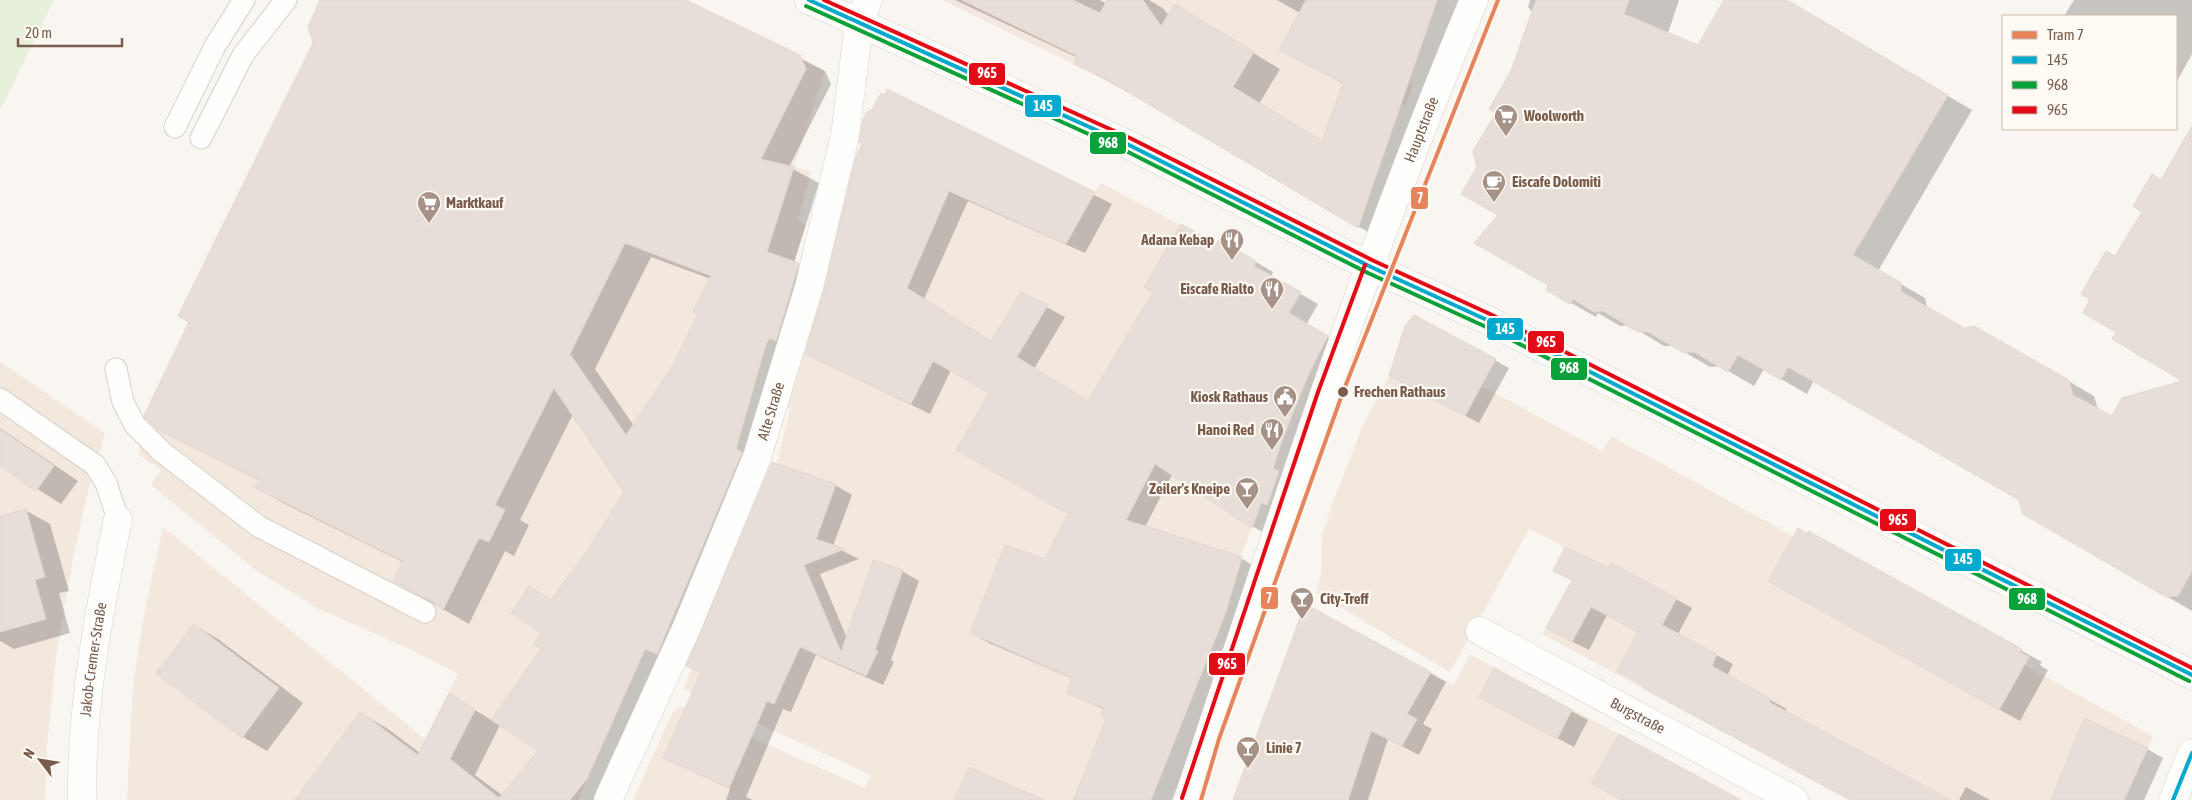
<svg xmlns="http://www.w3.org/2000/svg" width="2192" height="800" viewBox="0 0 2192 800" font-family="'Asap Condensed',sans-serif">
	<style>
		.residential { fill: #f2e8de }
		.green { fill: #e7f0db }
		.shadow { fill: #0003; fill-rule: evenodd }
		.building { fill: #e6ded7; stroke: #e2d8d2; fill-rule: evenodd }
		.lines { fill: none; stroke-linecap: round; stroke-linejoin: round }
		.lane-casing { stroke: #d7d1cb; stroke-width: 23 }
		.street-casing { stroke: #d7d1cb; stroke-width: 29 }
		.secondary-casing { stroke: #d9d2cb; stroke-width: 29 }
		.lane { stroke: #fefefd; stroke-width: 21 }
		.street { stroke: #fefefd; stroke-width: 28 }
		.secondary { stroke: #fefefd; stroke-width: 28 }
		.bus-1-casing { stroke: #fffaf3; stroke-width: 8 }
		.bus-2-casing { stroke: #fffaf3; stroke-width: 8 }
		.bus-3-casing { stroke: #fffaf3; stroke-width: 8 }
		.bus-1 { stroke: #00a9ce; stroke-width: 4 }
		.bus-2 { stroke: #09a13a; stroke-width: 4 }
		.bus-3 { stroke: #e30b18; stroke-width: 4 }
		.tram-1-casing { stroke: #fffaf3; stroke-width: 8 }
		.tram-1 { stroke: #e6855c; stroke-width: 4 }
		.stop-dot { fill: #7a5c4d; stroke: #fffaf3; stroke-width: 2 }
		.labels { text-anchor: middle; stroke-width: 4.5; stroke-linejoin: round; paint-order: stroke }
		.poi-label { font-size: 15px; font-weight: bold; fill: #7a5c4d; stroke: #fffaf3; text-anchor: start }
		.street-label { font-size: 15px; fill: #7a5c4d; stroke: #fffaf3 }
		.stop-label { font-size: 15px; font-weight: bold; fill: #7a5c4d; stroke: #fffaf3; text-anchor: start }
		.line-badge { stroke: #fffaf3; stroke-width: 2 }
		.badge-label { font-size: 14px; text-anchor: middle; font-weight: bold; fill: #fff }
	</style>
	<rect width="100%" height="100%" fill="#f9f5f0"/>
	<!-- residential -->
	<g class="residential">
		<polygon points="320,0 772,41 825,71 794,167 811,171 798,221 806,224 768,344 741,333 657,620 578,800 127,800 133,684 146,604 163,527 425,739 458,674 407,648 317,608 257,571 151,485 161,470 139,455 141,422 189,323 178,316 313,43 308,27"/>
		<polygon points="942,0 1437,0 1409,81 1413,85 1406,105 1381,96 1359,224 1351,224 1111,82"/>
		<polygon points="887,89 1095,192 1101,183 1216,244 1219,240 1256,261 1254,266 1301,292 1289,314 1330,337 1307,378 1283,438 1273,469 1279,471 1267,505 1261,503 1229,589 1233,591 1226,612 1151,800 633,800 673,711 681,706 865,788 871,775 683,689 757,516 777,463 790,409 779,405 858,150 862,144 856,141 863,127 862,122 867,112 871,111 881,93 885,95"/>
		<polygon points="1420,319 1496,359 1482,386 1602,451 1611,436 1793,536 1798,529 1806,534 1808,531 1835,549 1837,547 2000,641 2002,638 2022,649 2020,652 2024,665 2153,736 2141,763 2143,764 2139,772 2137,771 2124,800 1850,800 1542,634 1572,580 1553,571 1565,547 1529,529 1450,672 1316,593 1321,574 1322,536 1331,507 1362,427 1389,376 1405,326 1411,321"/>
		<polygon points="0,362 105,433 86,499 73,558 56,657 47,745 45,800 0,800"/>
		<polygon points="1305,604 1454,685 1470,654 1741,800 1233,800"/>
	</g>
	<!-- green -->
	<polygon class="green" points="0,0 54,0 0,110"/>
	<!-- shadow -->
	<g class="shadow">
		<path d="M322 0H685L825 71 831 84 789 167 819 183 794 263 823 279 607 800H296L362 714 388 729 420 753 449 694 493 721 543 649V633L529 587 552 601 588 552 626 492 573 414 520 520 529 525 514 556 505 551 469 624 394 581 403 562 281 502 256 487 260 481 158 429 191 322 315 43ZM651 257 711 279 700 314 674 366 634 426 595 369ZM500 725 539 750 502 795 475 775Z"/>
		<polygon points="955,0 1099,0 1110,5 1113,0 1149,0 1164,9 1169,16 1202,22 1280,69 1259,104 1323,142 1344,84 1308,65 1300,13 1277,0 1469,0 1385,242 1135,96 1076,64 1078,58"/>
		<polygon points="1530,0 1679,0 1668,33 1699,47 1725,0 1784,0 1972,110 1878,271 1925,298 1927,308 1964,330 1974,327 2094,396 2098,410 2112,417 2186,382 2118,331 2115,258 2161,181 2192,139 2192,611 2024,513 2020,499 1814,380 1807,394 1764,369 1754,386 1720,366 1710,367 1674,346 1664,346 1629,325 1620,326 1598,313 1596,317 1548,290 1550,285 1499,215 1479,167 1533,13 1528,7"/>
		<polygon points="2074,0 2192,0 2192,54 2176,83 2176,16 2064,16"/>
		<polygon points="888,91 1112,204 1085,253 968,201 924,299 992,342 1022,294 1065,317 1034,369 1088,402 1217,246 1256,262 1273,272 1271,277 1318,304 1306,325 1345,347 1270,537 1172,475 1145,527 1241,558 1259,569 1172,800 1073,800 1108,719 1105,710 1068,692 1073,679 989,643 971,633 1045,560 1069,513 991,393 951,370 930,414 806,354 825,291 873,110"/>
		<polygon points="1415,316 1509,368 1479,423 1404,384"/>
		<polygon points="0,428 78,481 61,504 0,465"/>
		<polygon points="835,485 852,495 833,546 859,559 820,574 847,638 902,571 919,581 891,660 894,662 883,685 816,655 791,712 783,709 746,797 753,800 726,800 730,789 665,758 702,673 688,665"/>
		<polygon points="25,510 50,524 69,591 59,593 70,633 14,649 0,641 0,517"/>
		<polygon points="1809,533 2042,662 2040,665 2048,670 2020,721 1791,593"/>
		<polygon points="1573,580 1676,599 1692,608 1678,634 1733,664 1727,676 1787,709 1785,712 1948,800 1852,800 1639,632 1607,615 1589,650 1563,637"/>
		<polygon points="194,625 218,639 303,703 267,751 243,737 158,673"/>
		<polygon points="1495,670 1588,720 1574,747 1497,706"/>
		<polygon points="1430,673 1446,682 1423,724 1432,729 1419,755 1388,739 1368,800 1234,800"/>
		<polygon points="2147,749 2163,758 2144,800 2053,800"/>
		<polygon points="1966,787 1990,800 1959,800"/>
	</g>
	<!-- building -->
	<g class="building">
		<path d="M320 0H686L800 55 806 69 761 159 794 167 767 252 799 263 776 341 770 338 766 344 736 449 742 452 657 654 645 649 587 779 570 800H295L359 713H362L418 755 449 693 475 710 450 759 499 798 538 751 491 720 541 649 534 644 541 633 511 613 529 586 551 600 587 551 624 492 554 388 495 505 505 510 489 542 479 538 443 610 431 601 393 581 403 561 255 488 259 480 158 430 144 416 189 322 178 316 313 43 308 27ZM625 243 711 276 693 312 698 314 673 365 626 435 570 354Z"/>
		<polygon points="962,0 1073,0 1100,13 1107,0 1143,0 1161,26 1175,4 1254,52 1233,87 1322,141 1343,83 1279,50 1306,0 1437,0 1358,228 1111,82 1074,64 1077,56"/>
		<polygon points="1536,0 1629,0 1624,14 1698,45 1724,0 1787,0 1948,95 1853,255 1900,282 1902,292 1952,321 1964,328 1974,326 2069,380 2073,395 2112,416 2122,398 2182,381 2112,339 2116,332 2083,313 2090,299 2081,294 2106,251 2115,256 2142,212 2133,206 2152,174 2161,180 2192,126 2192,571 2178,596 2166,597 2023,514 2019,500 1788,367 1781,380 1738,355 1728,372 1694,352 1684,353 1648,332 1638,332 1603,311 1594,312 1573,299 1570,304 1546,290 1548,285 1474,243 1498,215 1461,194 1477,167 1473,151 1496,113 1489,109 1511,71"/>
		<polygon points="887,89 1095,192 1066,244 949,191 907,288 991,341 1021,292 1048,305 1017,357 1088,401 1153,292 1144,287 1181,224 1216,244 1219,240 1256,261 1254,266 1301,292 1289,313 1328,336 1307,378 1283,438 1273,469 1279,471 1267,505 1261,503 1252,528 1155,464 1126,520 1242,557 1226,612 1151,800 1074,800 1106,718 1101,716 1104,708 1066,693 1072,678 970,633 1005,545 1045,559 1068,514 956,450 989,393 933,361 911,404 805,354 824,291 856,157 862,144 859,142 863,120 867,112 872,109 881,93 885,95"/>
		<polygon points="1414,315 1496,359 1465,416 1389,376 1405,326"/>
		<polygon points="0,429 54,466 36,491 0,466"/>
		<polygon points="772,462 836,484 816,539 845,549 804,565 841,652 873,560 903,570 875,650 878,651 866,676 800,647 774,704 767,701 729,788 663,758 701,672 686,666"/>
		<polygon points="26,509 45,577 35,580 46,619 0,632 0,516"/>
		<polygon points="1798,528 1807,534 1808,531 2022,649 2020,652 2029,657 1999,710 1768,581"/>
		<polygon points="1565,547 1609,568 1611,563 1677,598 1662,625 1717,654 1712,666 1771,699 1769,702 1951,800 1850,800 1643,688 1644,686 1617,671 1638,632 1591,607 1572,642 1546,628 1572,580 1553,571"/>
		<polygon points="1305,604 1431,672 1407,714 1417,719 1402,746 1371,731 1348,800 1233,800"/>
		<polygon points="194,624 279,688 242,738 156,673"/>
		<polygon points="1494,668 1572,710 1557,739 1479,697"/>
		<polygon points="2084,718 2148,748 2124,800 2051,800"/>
		<polygon points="1619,734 1697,776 1741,800 1621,800 1591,783"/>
		<polygon points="969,767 1044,800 954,800"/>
	</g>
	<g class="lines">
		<!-- lane casing -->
		<g class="lane-casing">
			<g id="lane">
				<polyline points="175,127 215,46 244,0"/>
				<polyline points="201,138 243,55 286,0"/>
				<polyline points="116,369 123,402 135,425 162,452 258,526 425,612"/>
				<polyline points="0,399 95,465 106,483 118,519"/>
			</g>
		</g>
		<!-- street casing -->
		<g class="street-casing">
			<g id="street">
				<path id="s1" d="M1480 631 1794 800"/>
				<path id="s2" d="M82 800C81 705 99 612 118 519"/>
				<path id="s3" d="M608 800 686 629 757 457 809 287 845 135 859 24 868 0"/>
				<path id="s4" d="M1188 800C1277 531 1364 261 1474 0"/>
			</g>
		</g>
		<!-- secondary casing -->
		<g class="secondary-casing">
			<g id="secondary">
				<polyline points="809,0 1129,145 1371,267 1487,320 2192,675"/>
				<polyline points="2173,800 2192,753"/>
			</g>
		</g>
		<!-- lane -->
		<use href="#lane" class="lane"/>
		<!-- street -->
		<use href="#street" class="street"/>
		<!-- secondary -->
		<use href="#secondary" class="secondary"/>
		<!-- bus-1 casing -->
		<g class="bus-1-casing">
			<g id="bus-1">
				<polyline points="809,0 1129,145 1371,267 1487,320 2192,675"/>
				<polyline points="2173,800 2192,753"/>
			</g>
		</g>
		<!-- bus-2 casing -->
		<g class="bus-2-casing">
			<polyline id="bus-2" points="806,6 1126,151 1368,273 1484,326 2189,681"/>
		</g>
		<!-- bus-3 casing -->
		<g class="bus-3-casing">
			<g id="bus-3">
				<polyline points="824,0 1132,139 1374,261 1490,314 2192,668"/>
				<polyline points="1182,798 1318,392 1365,265"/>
			</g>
		</g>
		<!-- bus-1 -->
		<use href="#bus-1" class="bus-1"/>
		<!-- bus-2 -->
		<use href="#bus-2" class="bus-2"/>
		<!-- bus-3 -->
		<use href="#bus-3" class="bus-3"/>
		<!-- tram-1 casing -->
		<g class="tram-1-casing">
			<polyline id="tram-1" points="1201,800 1219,739 1343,392 1498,0"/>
		</g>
		<!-- tram-1 -->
		<use href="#tram-1" class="tram-1"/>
	</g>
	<!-- icons -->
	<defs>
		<g id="supermarket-pin" transform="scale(1.25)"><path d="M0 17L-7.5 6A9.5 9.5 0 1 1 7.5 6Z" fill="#a69286" stroke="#fffaf3"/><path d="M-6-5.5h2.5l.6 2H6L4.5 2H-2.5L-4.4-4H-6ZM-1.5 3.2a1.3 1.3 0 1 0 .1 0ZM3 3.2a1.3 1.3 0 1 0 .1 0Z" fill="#fff"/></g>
		<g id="cafe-pin" transform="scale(1.25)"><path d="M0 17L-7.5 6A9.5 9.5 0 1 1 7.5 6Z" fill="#a69286" stroke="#fffaf3"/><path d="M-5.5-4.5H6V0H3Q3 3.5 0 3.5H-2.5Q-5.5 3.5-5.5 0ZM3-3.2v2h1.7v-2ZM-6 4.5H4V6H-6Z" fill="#fff"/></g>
		<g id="restaurant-pin" transform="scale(1.25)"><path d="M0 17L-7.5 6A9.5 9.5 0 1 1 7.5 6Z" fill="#a69286" stroke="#fffaf3"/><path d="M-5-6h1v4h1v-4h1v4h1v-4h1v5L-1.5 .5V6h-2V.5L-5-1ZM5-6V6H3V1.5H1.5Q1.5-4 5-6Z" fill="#fff"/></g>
		<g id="civic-pin" transform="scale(1.25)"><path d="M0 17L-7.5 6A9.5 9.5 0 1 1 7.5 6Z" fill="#a69286" stroke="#fffaf3"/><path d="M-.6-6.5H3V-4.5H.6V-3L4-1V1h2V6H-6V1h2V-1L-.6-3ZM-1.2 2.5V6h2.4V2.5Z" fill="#fff"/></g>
		<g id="bar-pin" transform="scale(1.25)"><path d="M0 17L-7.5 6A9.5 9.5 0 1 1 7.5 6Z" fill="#a69286" stroke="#fffaf3"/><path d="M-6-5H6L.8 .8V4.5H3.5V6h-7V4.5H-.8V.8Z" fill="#fff"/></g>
	</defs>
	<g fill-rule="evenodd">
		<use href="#supermarket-pin" x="1506" y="116"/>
		<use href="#cafe-pin" x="1494" y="182"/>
		<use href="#supermarket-pin" x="429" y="203"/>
		<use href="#restaurant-pin" x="1232" y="240"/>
		<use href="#restaurant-pin" x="1272" y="289"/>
		<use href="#civic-pin" x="1285" y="397"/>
		<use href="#restaurant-pin" x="1272" y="430"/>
		<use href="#bar-pin" x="1247" y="489"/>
		<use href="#bar-pin" x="1302" y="599"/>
		<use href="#bar-pin" x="1248" y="748"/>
	</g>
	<!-- markers -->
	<circle class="stop-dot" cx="1343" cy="392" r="6"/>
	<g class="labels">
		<!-- poi labels -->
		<g class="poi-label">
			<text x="1524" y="121">Woolworth</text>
			<text x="1512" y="187">Eiscafe Dolomiti</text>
			<text x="446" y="208">Marktkauf</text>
			<text x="1214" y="245" text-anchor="end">Adana Kebap</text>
			<text x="1254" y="294" text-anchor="end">Eiscafe Rialto</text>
			<text x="1268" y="402" text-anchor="end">Kiosk Rathaus</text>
			<text x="1254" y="435" text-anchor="end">Hanoi Red</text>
			<text x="1230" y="494" text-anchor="end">Zeiler's Kneipe</text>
			<text x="1320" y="604">City-Treff</text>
			<text x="1266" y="753">Linie 7</text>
		</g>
		<!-- street labels -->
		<g class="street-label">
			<text dy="5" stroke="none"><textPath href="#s4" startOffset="710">Hauptstraße</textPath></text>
			<text dy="5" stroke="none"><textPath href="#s3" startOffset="422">Alte Straße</textPath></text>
			<text dy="5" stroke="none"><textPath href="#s2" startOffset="141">Jakob-Cremer-Straße</textPath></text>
			<text dy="5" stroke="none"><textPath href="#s1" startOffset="179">Burgstraße</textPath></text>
		</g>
		<!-- stop labels -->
		<g class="stop-label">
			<text x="1354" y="397">Frechen Rathaus</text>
		</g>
	</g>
	<g class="line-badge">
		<rect x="968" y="62" width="38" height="24" rx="5" fill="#e30b18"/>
		<rect x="1024" y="94" width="38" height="24" rx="5" fill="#00a9ce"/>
		<rect x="1089" y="131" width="38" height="24" rx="5" fill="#09a13a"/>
		<rect x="1410" y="186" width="19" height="24" rx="5" fill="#e6855c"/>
		<rect x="1486" y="317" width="38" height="24" rx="5" fill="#00a9ce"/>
		<rect x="1527" y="330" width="38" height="24" rx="5" fill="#e30b18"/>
		<rect x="1550" y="357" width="38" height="24" rx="5" fill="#09a13a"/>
		<rect x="1879" y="508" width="38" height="24" rx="5" fill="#e30b18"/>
		<rect x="1944" y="548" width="38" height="24" rx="5" fill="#00a9ce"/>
		<rect x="1260" y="586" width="19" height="24" rx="5" fill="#e6855c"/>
		<rect x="2008" y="587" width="38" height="24" rx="5" fill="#09a13a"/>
		<rect x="1208" y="652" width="38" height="24" rx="5" fill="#e30b18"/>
	</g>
	<g class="badge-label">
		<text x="987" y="78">965</text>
		<text x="1043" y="111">145</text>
		<text x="1108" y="148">968</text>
		<text x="1420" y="203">7</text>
		<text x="1505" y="334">145</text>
		<text x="1546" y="347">965</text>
		<text x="1569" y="373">968</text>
		<text x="1898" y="525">965</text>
		<text x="1963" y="564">145</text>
		<text x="1269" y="603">7</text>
		<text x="2027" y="604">968</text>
		<text x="1227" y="669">965</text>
	</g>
	<!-- legend -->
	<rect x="2002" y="15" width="175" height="115" fill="#fffaf3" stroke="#cabbb1"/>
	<rect x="2012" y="31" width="25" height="8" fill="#e6855c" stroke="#cabbb1"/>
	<text x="2047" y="40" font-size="15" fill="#7a5c4d">Tram 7</text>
	<rect x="2012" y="56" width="25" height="8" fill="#00a9ce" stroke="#cabbb1"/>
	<text x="2047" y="65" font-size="15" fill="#7a5c4d">145</text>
	<rect x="2012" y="81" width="25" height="8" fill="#09a13a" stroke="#cabbb1"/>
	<text x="2047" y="90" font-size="15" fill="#7a5c4d">968</text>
	<rect x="2012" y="106" width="25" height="8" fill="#e30b18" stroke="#cabbb1"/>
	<text x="2047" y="115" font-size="15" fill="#7a5c4d">965</text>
	<!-- north arrow -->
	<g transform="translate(40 760) rotate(301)" stroke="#fffaf3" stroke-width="4" paint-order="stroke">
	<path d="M0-4L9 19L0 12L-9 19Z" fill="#7a5c4d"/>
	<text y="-8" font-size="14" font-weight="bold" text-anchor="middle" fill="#7a5c4d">N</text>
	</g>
	<!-- scale -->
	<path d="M18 38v8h104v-8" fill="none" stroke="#7a5c4d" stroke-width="2.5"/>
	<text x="25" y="38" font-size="15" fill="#7a5c4d" stroke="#fffaf3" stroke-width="4" paint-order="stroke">20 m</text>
</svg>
